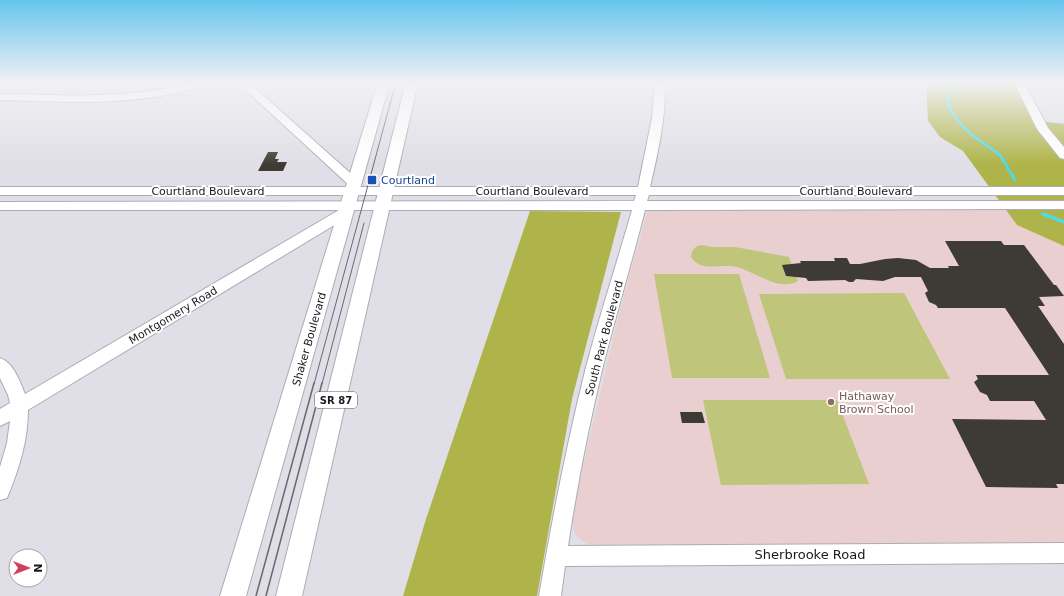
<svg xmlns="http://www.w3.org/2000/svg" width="1064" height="596" viewBox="0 0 1064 596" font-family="'DejaVu Sans',sans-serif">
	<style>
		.education { fill: #eacfd0 }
		.green { fill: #bfc57a }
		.forest { fill: #afb44a }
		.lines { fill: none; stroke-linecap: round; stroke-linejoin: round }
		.stream-far1 { stroke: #42def7; stroke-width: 2.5 }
		.stream { stroke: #42def7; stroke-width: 3 }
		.building { fill: #3e3a34 }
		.minor-casing { stroke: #acacb4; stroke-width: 2 }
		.major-casing { stroke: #acacb4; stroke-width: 2 }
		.minor { fill: #fff; fill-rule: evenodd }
		.major { fill: #fff; fill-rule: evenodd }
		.tram-far1 { stroke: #69686d; stroke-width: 1 }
		.tram { stroke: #69686d; stroke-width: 1.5 }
		.transit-dot { fill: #1a4fb4; stroke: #fff; stroke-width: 1.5 }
		.education-dot { fill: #8d6e63; stroke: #fff; stroke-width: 1.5 }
		.labels { text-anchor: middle; stroke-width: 4; stroke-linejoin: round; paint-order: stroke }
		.shield { fill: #fff; stroke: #5d5d5f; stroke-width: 1 }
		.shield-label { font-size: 10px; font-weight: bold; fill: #18181b }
		.transit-label { font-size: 11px; fill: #164399; stroke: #fff; text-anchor: start }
		.street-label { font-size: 11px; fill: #18181b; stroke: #fff }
		.education-label { font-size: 11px; fill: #785e54; stroke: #fff; text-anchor: start }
		.near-street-label { font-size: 13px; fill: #18181b; stroke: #fff }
	</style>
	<rect width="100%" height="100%" fill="#e0dfe7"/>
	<!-- education -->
	<polygon class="education" points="1064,208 1064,546 594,548 577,537 573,529 572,519 579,483 617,321 647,212 649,210 652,209"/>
	<!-- green -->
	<g class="green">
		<path d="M702 245 712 247H735L789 257 792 265H783L796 276 798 281C780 292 755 272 737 267 723 263 700 273 691 257 692 249 695 246 702 245Z"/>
		<polygon points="654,274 739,274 770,378 672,378"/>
		<polygon points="904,293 950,379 786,379 759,294"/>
		<polygon points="703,400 837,400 869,484 721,485"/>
	</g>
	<!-- forest -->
	<g class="forest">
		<polygon points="926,82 1019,82 1040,121 1064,124 1064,246 1017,225 963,151 940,137 928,121"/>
		<polygon points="530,211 621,212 572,399 537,596 403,596 426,519"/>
	</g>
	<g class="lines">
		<!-- stream-far1 -->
		<g class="stream-far1">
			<polyline points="948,82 951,91 947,104 956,118 969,133 1000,155 1015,180"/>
			<polyline points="1043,214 1046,215"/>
		</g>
		<!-- stream -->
		<polyline class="stream" points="1043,214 1064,222"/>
	</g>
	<!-- building -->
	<g class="building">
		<polygon points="268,152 278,152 275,159 279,159 277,162 287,162 283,171 258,171"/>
		<polygon points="945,241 1001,241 1004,245 1024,245 1054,285 1056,285 1064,296 1039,297 1045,306 1038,306 1064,344 1064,484 1056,484 1058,488 986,487 952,419 1046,420 1034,401 990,401 987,395 980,392 974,382 978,379 976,375 1049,375 1005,308 938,308 936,305 929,302 925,293 928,291 921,277 895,277 883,281 856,279 853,282 849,282 845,280 808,281 806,278 786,276 782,265 801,263 800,261 835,261 834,258 847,258 850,264 860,264 885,259 898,258 916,260 930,268 949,268 948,266 959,266"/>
		<polygon points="680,412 702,412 705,423 682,423"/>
	</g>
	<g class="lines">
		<!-- minor casing -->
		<g class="minor-casing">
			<g id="minor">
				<path d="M194 82H209L208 84C190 89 172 95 154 97 103 105 51 101 0 100V94C65 95 131 100 194 82Z"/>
				<path d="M237 82H248L358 180 360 183 358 186 355 187H638L652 118 655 82H665C666 117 658 153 650 187H1064V195H649L647 201H1064V209L645 210C632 262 616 314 603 366 589 425 577 485 568 546L1064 543V563L565 566 561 596H539C552 519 567 443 586 367 600 314 617 263 632 210H351L353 212 351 215 28 410C28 441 19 469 7 498L0 500V467L7 443 10 421 0 426V409L10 403 8 395 0 378V358C14 363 20 382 25 394L339 210H0V202L634 201 636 195H0V187H353L350 186Z"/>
				<polygon points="1014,82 1024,82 1048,128 1064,147 1064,159 1060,158 1037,129"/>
			</g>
		</g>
		<!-- major casing -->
		<g class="major-casing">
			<g id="major">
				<polygon points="378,82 390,82 246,596 220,596"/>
				<polygon points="406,82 418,82 302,596 276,596"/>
			</g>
		</g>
		<!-- minor -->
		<use href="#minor" class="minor"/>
		<!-- major -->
		<use href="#major" class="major"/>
		<!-- tram-far1 -->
		<g class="tram-far1">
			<polyline points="314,384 396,82"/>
			<polyline points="322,384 364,223"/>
		</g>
		<!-- tram -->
		<g class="tram">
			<polyline points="256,596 314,383"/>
			<polyline points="266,596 322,383"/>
		</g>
	</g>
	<!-- sky -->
	<linearGradient id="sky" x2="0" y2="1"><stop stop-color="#65c5ee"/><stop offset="0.5" stop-color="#f1f1f4"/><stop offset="1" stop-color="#f1f1f4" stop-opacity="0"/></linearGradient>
	<rect width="1064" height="165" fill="url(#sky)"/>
	<!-- markers -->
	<rect class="transit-dot" x="367" y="175" width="10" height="10" rx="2"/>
	<circle class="education-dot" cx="831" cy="402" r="4"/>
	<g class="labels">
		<!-- shield labels -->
		<rect class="shield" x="315" y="392" width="42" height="16" rx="3"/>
		<g class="shield-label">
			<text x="336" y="404">SR 87</text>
		</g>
		<!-- transit labels -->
		<g class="transit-label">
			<text x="381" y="184">Courtland</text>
		</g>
		<!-- street labels -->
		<g class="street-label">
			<text x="208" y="195">Courtland Boulevard</text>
			<text x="532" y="195">Courtland Boulevard</text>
			<text x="856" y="195">Courtland Boulevard</text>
			<text transform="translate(173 315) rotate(-31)" y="4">Montgomery Road</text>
			<text transform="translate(604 338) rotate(-75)" y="4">South Park Boulevard</text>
			<text transform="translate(309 339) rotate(-74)" y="4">Shaker Boulevard</text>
		</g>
		<!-- education labels -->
		<g class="education-label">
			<text x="839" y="400">Hathaway<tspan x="839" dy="13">Brown School</tspan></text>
		</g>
		<!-- near-street labels -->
		<g class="near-street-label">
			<text x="810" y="559">Sherbrooke Road</text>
		</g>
	</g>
	<!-- north arrow -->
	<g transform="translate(28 568) rotate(90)"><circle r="19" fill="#ffffff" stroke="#a3a3a4"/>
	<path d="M0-3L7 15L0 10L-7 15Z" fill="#cf3f5e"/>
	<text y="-6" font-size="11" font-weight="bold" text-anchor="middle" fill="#18181b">N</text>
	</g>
</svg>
